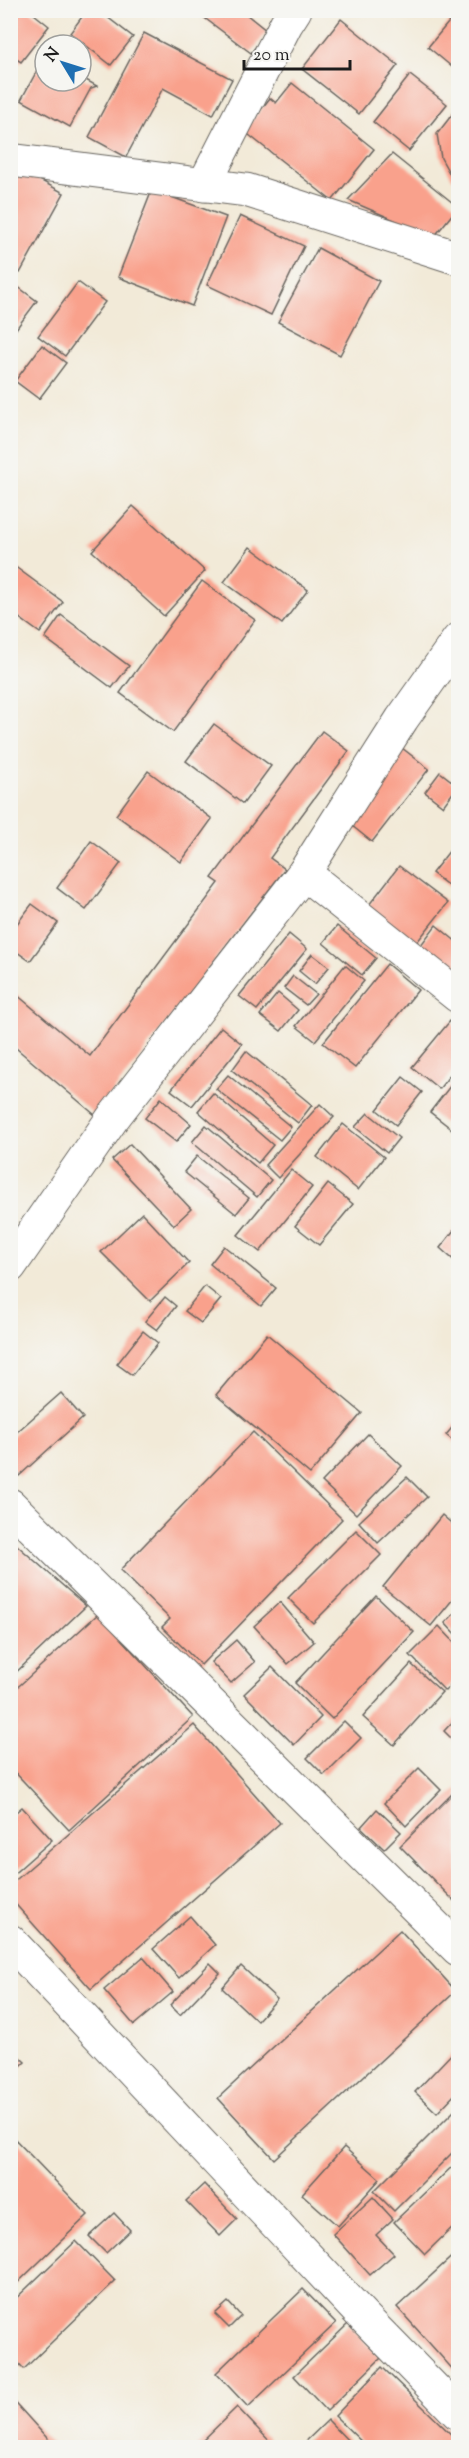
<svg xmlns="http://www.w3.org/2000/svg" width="469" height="2458" viewBox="0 0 469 2458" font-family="'Sorts Mill Goudy',serif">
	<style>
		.building { fill: #f9a18c }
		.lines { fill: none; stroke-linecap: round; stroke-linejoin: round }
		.minor-casing { stroke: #67645e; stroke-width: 35 }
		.minor { stroke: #fff; stroke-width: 33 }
	</style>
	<rect width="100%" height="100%" fill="#f6f6f2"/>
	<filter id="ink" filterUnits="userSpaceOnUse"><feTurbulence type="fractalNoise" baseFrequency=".0167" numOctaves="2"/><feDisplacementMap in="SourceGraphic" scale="12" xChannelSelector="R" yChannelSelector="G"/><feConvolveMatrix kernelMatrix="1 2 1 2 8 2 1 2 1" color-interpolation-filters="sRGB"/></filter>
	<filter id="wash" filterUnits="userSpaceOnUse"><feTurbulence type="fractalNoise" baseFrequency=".008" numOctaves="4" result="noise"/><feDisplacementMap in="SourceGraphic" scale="24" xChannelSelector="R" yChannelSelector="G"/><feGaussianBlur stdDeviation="1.35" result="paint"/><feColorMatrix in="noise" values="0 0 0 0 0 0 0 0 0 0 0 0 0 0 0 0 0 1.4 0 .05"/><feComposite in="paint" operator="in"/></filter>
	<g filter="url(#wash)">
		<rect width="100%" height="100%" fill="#f2ead8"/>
		<g id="blocks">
			<!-- building -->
			<g class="building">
				<polygon points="10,10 29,10 49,26 21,62 10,55"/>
				<polygon points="87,10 98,10 133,37 111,65 70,33"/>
				<polygon points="194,10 241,10 267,31 251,53"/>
				<polygon points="453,17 458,21 458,72 428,47"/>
				<polygon points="341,19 398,65 359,114 302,69"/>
				<polygon points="144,33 232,79 213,115 163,88 126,157 89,137"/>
				<polygon points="45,56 45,81 81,81 82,70 84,79 97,86 91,88 70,127 21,100"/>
				<polygon points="410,75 447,104 409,151 373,122"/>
				<polygon points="292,83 374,149 332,201 244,131 270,98 276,103"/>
				<polygon points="458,107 458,182 452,178 441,158 437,134"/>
				<polygon points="392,154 458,207 434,237 348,200"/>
				<polygon points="21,170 64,193 20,273 10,268 10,190"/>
				<polygon points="152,190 226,217 192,306 118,277"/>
				<polygon points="240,216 304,246 271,315 207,285"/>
				<polygon points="318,248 379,281 340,355 278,322"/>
				<polygon points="10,281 37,301 10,337"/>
				<polygon points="78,282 105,302 65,356 38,336"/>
				<polygon points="42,345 66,363 39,399 15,381"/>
				<polygon points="133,506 205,571 164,616 92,551"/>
				<polygon points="250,547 308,590 282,624 224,582"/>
				<polygon points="10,563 63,602 40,633 10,611"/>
				<polygon points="202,581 255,620 173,732 120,693"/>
				<polygon points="61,615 129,666 112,688 45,638"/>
				<polygon points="214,724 271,766 243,804 186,761"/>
				<polygon points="322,731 349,751 270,858 285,869 95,1115 10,1043 10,989 90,1056 219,883 212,878"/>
				<polygon points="402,748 429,769 372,842 346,821"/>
				<polygon points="148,771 212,819 181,862 116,815"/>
				<polygon points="440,772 458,786 443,806 425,792"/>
				<polygon points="458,840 458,893 432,873"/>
				<polygon points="91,841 121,863 86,910 57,888"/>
				<polygon points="399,866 448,903 413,947 365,910"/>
				<polygon points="32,904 58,923 30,961 10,947 10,933"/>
				<polygon points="436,925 458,943 458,966 447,980 414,954"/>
				<polygon points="337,926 376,958 362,975 323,943"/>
				<polygon points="289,934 307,949 257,1010 239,996"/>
				<polygon points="312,954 329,967 315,984 299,971"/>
				<polygon points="387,964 418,990 355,1068 323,1043"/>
				<polygon points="345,965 364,981 315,1041 296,1026"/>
				<polygon points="293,976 316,994 306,1005 284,988"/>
				<polygon points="278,993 298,1010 281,1031 260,1015"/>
				<polygon points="450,1021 458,1028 458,1065 439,1089 412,1067"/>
				<polygon points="221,1027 242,1044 192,1106 171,1090"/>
				<polygon points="246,1051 312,1105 298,1123 232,1070"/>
				<polygon points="228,1075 291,1127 280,1140 216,1089"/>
				<polygon points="458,1076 458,1123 453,1130 430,1112"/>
				<polygon points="403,1077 422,1092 396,1125 377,1110"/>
				<polygon points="213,1093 273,1145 258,1163 198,1111"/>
				<polygon points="161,1098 191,1124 176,1142 145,1118"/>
				<polygon points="320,1104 334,1117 278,1178 265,1165"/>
				<polygon points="368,1113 399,1138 387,1153 355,1127"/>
				<polygon points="343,1124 384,1157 358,1190 317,1157"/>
				<polygon points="206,1125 271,1180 257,1197 192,1142"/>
				<polygon points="130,1144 191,1209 174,1225 112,1160"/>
				<polygon points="197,1156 249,1198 236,1214 184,1172"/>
				<polygon points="291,1170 312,1187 260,1252 238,1235"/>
				<polygon points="328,1184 353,1204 319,1245 295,1226"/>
				<polygon points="142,1213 189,1263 150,1301 101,1252"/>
				<polygon points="458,1225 458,1261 457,1263 440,1248"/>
				<polygon points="224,1246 276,1288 261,1306 210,1264"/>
				<polygon points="205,1286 221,1299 201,1323 185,1311"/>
				<polygon points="165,1297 176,1306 157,1330 145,1321"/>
				<polygon points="143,1331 158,1343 132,1375 117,1364"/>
				<polygon points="267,1334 362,1413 310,1474 216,1395"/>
				<polygon points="61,1393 83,1418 19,1476 10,1466 10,1438"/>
				<polygon points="456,1423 458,1425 458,1445 446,1435"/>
				<polygon points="253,1432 342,1519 201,1665 162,1627 170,1619 120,1570"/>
				<polygon points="368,1434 402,1466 356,1514 322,1482"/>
				<polygon points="407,1477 427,1497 378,1543 359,1522"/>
				<polygon points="442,1515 458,1529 458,1593 431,1626 383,1587"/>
				<polygon points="356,1530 381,1555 313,1623 288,1598"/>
				<polygon points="10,1539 86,1606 10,1678"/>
				<polygon points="376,1596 414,1632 332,1719 295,1683"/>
				<polygon points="280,1602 314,1642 288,1664 254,1626"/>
				<polygon points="458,1610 458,1637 445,1623"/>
				<polygon points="98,1614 193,1717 69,1830 10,1767 10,1694"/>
				<polygon points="439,1626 458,1646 458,1677 445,1691 410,1655"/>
				<polygon points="236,1640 255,1662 231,1683 211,1662"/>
				<polygon points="411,1664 442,1692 394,1745 363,1717"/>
				<polygon points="272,1667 321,1717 294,1745 244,1694"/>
				<polygon points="458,1716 458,1745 444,1731"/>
				<polygon points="344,1721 361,1738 324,1775 307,1758"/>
				<polygon points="194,1725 280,1823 91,1989 10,1898 10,1885"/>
				<polygon points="419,1768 441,1790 406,1826 384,1803"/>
				<polygon points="458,1788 458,1905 400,1846"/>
				<polygon points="22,1807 52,1840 10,1877 10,1817"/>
				<polygon points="377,1809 401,1832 384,1849 361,1827"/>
				<polygon points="190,1916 215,1945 179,1978 153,1949"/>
				<polygon points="400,1930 456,1991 274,2159 218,2098"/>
				<polygon points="143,1957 173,1992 134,2025 104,1990"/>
				<polygon points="210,1963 220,1973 180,2015 170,2005"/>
				<polygon points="241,1966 277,1999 257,2021 222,1988"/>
				<polygon points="458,2047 458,2091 437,2113 415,2092"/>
				<polygon points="10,2048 25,2062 10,2076"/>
				<polygon points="458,2107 458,2147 394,2211 374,2191"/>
				<polygon points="10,2134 88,2215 10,2290"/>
				<polygon points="344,2147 380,2179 338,2226 302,2194"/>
				<polygon points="458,2161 458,2222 425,2254 394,2222"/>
				<polygon points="204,2184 237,2219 220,2236 186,2201"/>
				<polygon points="373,2197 393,2219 376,2235 394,2254 370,2275 333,2234"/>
				<polygon points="114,2213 130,2230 106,2253 89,2236"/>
				<polygon points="76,2241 115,2281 24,2369 10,2354 10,2304"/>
				<polygon points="458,2251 458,2371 456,2373 397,2307"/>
				<polygon points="303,2289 336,2323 248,2407 216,2373"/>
				<polygon points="228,2302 241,2316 229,2328 215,2314"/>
				<polygon points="348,2324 381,2358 327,2411 294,2376"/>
				<polygon points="382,2367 458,2441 458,2448 368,2448 335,2416"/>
				<polygon points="10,2397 56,2448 10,2448"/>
				<polygon points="237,2407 276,2448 195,2448"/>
				<polygon points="328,2420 355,2448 299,2448"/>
			</g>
		</g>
	</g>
	<g filter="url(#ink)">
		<use href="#blocks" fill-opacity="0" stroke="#67645e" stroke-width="1.5"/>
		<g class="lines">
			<!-- minor casing -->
			<g class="minor-casing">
				<g id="minor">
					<polyline points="10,160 246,190 458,258"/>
					<polyline points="204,185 286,24 295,10"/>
					<polyline points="304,873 458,996"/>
					<polyline points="10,1266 112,1119 304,873 402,719 458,640"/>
					<polyline points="10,1505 458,1949"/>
					<polyline points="10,1941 362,2315 458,2413"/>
				</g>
			</g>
			<!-- minor -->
			<use href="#minor" class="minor"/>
		</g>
	</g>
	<!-- margin -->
	<rect width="469" height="2458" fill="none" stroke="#f6f6f2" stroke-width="36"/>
	<!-- north arrow -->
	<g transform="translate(63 63) rotate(308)"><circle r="28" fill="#f6f6f2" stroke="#9f9f9c" stroke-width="1.5"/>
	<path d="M0-4.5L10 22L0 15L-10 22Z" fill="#1f6fb2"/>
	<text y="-9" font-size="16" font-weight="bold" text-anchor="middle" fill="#1c1c1c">N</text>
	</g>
	<!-- scale -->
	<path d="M244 60v9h106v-9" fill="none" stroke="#1c1c1c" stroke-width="3"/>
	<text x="253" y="60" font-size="18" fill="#1c1c1c" stroke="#f6f6f2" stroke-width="4.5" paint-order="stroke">20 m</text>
</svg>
